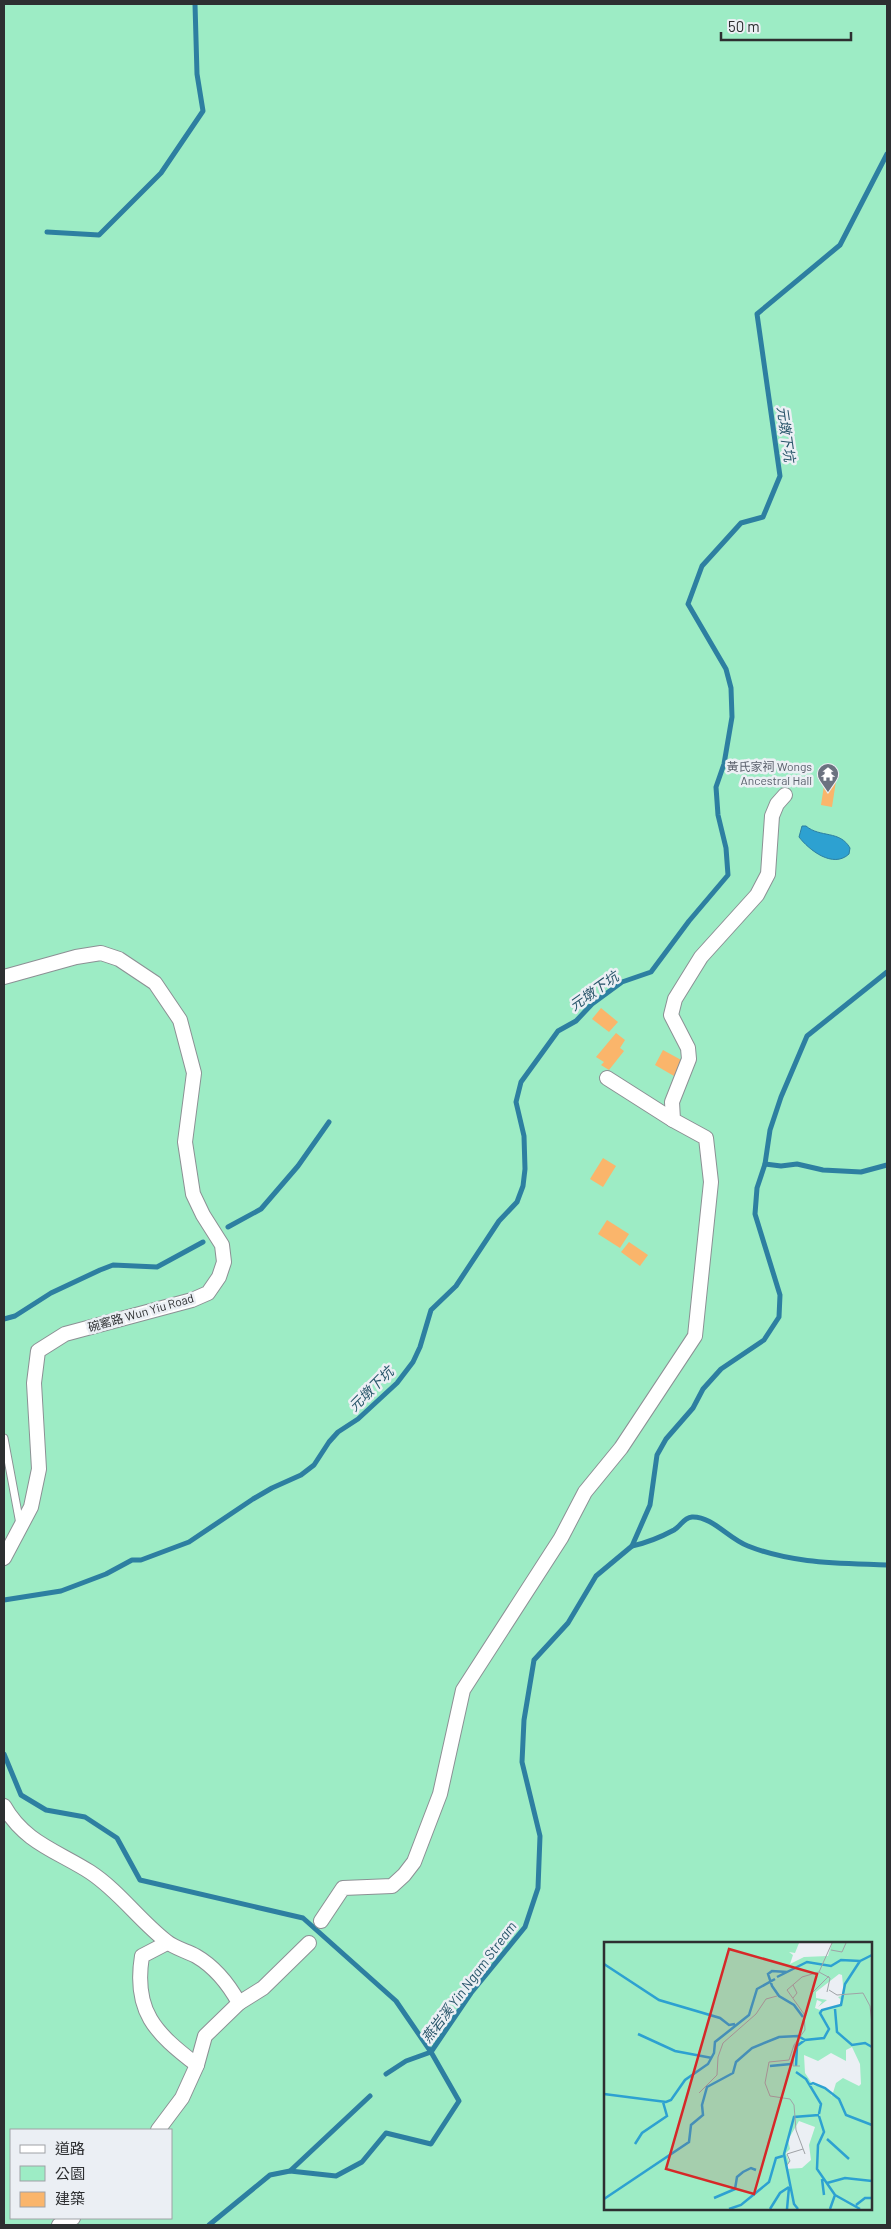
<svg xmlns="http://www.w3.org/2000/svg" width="891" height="2229" viewBox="0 0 891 2229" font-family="Barlow,'Noto Sans TC',sans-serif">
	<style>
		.green { fill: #9decc5; fill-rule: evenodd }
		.water { fill: #2da1d1; stroke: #2d7fa1 }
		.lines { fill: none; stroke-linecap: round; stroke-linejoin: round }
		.stream { stroke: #2d7fa1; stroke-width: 5 }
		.building { fill: #fab56b }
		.lane-casing { stroke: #8c9094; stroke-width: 9 }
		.street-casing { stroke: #8c9094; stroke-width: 16 }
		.lane { stroke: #fff; stroke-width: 7 }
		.street { stroke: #fff; stroke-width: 14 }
		.labels { text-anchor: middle; stroke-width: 5; stroke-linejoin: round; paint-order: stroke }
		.worship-label { font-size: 12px; fill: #5b616d; stroke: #ebeff4; text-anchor: end }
		.street-label { font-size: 12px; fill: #2d2f31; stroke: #ebeff4 }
		.water-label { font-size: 14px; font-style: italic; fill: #265368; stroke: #ebeff4 }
		.inset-river { fill: none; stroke: #2da1d1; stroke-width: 2.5 }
		.inset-road { fill: none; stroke: #9fa2a6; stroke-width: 1 }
		.view { fill: #d62828; fill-opacity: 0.15; stroke: #d62828; stroke-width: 2.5 }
		.inset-edge { fill: none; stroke: #2d2f31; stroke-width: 2.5 }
	</style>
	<rect width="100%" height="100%" fill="#ebeff4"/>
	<!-- green -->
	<path class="green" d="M4 4H887V2225H4ZM605 1943H870V2208H605ZM11 2130H171V2218H11Z"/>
	<!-- water -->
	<path class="water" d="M802 826H806C820 838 840 830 850 848L849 854C833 869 809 850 799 837Z"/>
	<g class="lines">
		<!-- stream -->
		<g class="stream">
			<polyline points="47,232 99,235 161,173 203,111 197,74 195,4"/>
			<polyline points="765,1164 781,1166 797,1164 823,1170 861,1172 887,1165"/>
			<polyline points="228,1227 261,1209 298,1166 329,1122"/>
			<polyline points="4,1319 15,1316 51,1293 100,1270 113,1265 157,1267 203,1242"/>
			<path d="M632 1546C646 1543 661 1537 674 1530 681 1526 683 1518 692 1517 712 1516 729 1539 748 1546 793 1564 840 1563 887 1565"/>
			<polyline points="4,1600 61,1591 106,1574 132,1560 141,1560 189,1542 253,1499 272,1488 301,1475 314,1465 329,1442 338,1432 358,1419 397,1383 413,1362 420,1347 431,1310 456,1286 499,1221 517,1202 523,1186 525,1169 524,1136 516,1102 521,1082 558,1031 576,1021 592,1004 622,982 651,972 689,921 728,875 726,848 718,815 716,787 724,764 732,717 731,688 726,669 688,604 702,566 741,523 763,517 780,476 757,314 840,245 887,154"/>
			<polyline points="4,1754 21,1795 46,1810 85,1817 117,1838 140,1880 303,1918 396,2001 431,2052 459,2101 431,2144 386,2133 362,2162 336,2176 290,2171"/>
			<polyline points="386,2074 406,2061 431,2052 471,1993 525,1927 538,1888 540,1836 522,1762 524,1720 534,1660 568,1623 596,1576 632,1546 650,1505 657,1455 666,1439 693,1408 703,1389 721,1369 764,1340 779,1317 780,1295 755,1214 757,1188 765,1164 770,1130 781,1097 807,1036 887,972"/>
			<polyline points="209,2225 270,2175 290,2171 370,2096"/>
		</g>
	</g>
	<!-- building -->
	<g class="building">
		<polygon points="825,779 836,781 832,807 821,805"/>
		<polygon points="601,1008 618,1022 609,1032 592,1019"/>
		<polygon points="616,1033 625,1040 620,1048 624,1051 609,1070 601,1065 604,1062 596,1057"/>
		<polygon points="663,1050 683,1061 674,1076 655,1065"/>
		<polygon points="603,1158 616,1166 603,1187 590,1179"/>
		<polygon points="607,1220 629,1234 620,1248 598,1234"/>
		<polygon points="629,1242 648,1255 640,1266 621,1252"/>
	</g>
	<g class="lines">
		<!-- lane casing -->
		<g class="lane-casing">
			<polyline id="lane" points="4,1438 20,1524"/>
		</g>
		<!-- street casing -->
		<g class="street-casing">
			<g id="street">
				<polyline points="4,977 76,957 101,953 119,959 155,983 180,1020 194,1073 185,1142 193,1194 203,1215 222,1245 224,1262 219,1277 208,1293 192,1300 65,1334 38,1351 34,1383 39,1469 31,1507 4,1558"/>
				<polyline points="607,1078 673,1120"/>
				<path d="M4 1806C24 1842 57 1851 90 1872 119 1891 139 1920 166 1941 174 1948 187 1951 196 1956 215 1967 229 1985 239 2003L205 2036 197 2065 182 2098 158 2130"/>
				<polyline points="321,1921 343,1888 392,1886 404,1875 414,1862 440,1794 463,1690 561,1538 585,1492 621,1448 695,1336 711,1182 706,1138 673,1120 672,1102 689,1059 688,1048 671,1015 675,999 701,957 757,895 768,874 772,816 777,804 785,795"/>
				<path d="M167 1943 142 1956C133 2011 155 2033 197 2065"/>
				<polyline points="239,2003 263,1988 309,1943"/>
				<polyline points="59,2225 73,2218"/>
			</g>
		</g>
		<!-- lane -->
		<use href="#lane" class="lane"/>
		<!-- street -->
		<use href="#street" class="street"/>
	</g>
	<!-- icons -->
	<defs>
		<g id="temple-pin" transform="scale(1.125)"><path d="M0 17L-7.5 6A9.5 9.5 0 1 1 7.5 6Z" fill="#6b7280" stroke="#ebeff4"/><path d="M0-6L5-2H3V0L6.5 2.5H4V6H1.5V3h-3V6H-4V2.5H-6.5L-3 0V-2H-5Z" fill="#fff"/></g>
	</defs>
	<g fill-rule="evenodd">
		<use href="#temple-pin" x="828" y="774"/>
	</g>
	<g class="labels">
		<!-- worship labels -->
		<g class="worship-label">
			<text x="812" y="771">黃氏家祠 Wongs<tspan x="812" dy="14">Ancestral Hall</tspan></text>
		</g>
		<!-- street labels -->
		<g class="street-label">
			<text transform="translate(141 1313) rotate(-16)" y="4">碗窰路 Wun Yiu Road</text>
		</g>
		<!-- water labels -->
		<g class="water-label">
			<text transform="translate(786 434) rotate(82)" y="5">元墩下坑</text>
			<text transform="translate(594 991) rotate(-35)" y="5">元墩下坑</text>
			<text transform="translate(371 1389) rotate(-45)" y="5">元墩下坑</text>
			<text transform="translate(469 1982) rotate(-53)" y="5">燕岩溪 Yin Ngam Stream</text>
		</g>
	</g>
	<!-- overview -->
	<g transform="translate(604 1942)">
		<rect width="268" height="268" fill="#ebeff4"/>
		<path d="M0 1H195L191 11 185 10 189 13 186 22 200 15 224 14 228 1H267V267H0ZM235 32 238 33 240 53 234 55 238 59 236 63 216 68 211 66 213 58 218 60 214 65 223 58 212 56V50ZM248 105 256 122 257 142 255 144 239 136 232 141 228 154 222 146 209 143 201 131 200 113 214 119 227 111 242 119V108ZM195 179 211 185 205 203 207 218 198 226 182 227 185 220 182 211 186 207 184 198Z" fill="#9decc5" fill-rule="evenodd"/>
		<path class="inset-river" d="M0 22 55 58 116 76 125 83 131 82M183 30 168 29 164 32 168 44 175 54 190 63 199 75M173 35 203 20 227 24 237 18 256 19 268 13M231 67 233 90 248 103 261 101 268 105M34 92 71 109 108 116M166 124 187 122M192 124 193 104 201 98 220 96 225 87 216 71 218 68 237 63 241 42 256 19M192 130 202 137 217 162 215 172M205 143 209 141 221 146 235 157 242 173 268 183M0 152 62 160 67 158 81 138 104 122 110 111 111 100 145 73 153 47 171 37M215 174 220 190 214 203 213 227 231 253 226 267M223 197 245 217M31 202 38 191 63 174 59 160M218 237 220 253M223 241 241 236 268 239M231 253 256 267M110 256 131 247 133 235 139 230 147 226 152 228M0 257 85 200 87 183 99 173 98 163 103 145 129 131 132 120 148 106 175 95 194 94 201 98M252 263 261 256H268M125 267 137 263 165 240 172 216 179 214M166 267 176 251 185 245M183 267 185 245M194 267 190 262 180 212 190 175 215 173"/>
		<path class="inset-road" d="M227 8 238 10 242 1M215 30 228 1M215 30 226 36 223 50M225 48 233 53 259 51 266 64 268 82M209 50 225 34M189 56 193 51 189 43M191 102 189 124H196M95 151 113 133 114 115 119 101 152 72 162 57 173 54M201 212 192 188 190 163 186 157 166 154 161 141 165 120 185 118 190 103 201 88 200 72 183 48 198 35 215 30M183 223 186 219 183 212 199 207"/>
		<path class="view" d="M125 7 213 32 150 252 62 227Z"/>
		<rect width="268" height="268" class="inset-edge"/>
	</g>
	<!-- border -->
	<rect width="891" height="2229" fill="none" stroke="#2d2f31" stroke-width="10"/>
	<!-- legend -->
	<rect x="10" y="2129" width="162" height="90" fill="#ebeff4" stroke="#9fa2a6"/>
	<rect x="20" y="2145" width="25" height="8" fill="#ffffff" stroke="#9fa2a6"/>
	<text x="55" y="2154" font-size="15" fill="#2d2f31">道路</text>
	<rect x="20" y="2166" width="25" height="15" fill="#9decc5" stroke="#9fa2a6"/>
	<text x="55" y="2179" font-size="15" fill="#2d2f31">公園</text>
	<rect x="20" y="2192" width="25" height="15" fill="#fab56b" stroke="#9fa2a6"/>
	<text x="55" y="2204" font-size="15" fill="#2d2f31">建築</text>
	<!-- scale -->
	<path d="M721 32v8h130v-8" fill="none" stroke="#2d2f31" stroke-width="2.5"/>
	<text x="728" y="32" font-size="15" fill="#2d2f31" stroke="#ebeff4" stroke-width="4" paint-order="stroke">50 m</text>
</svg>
